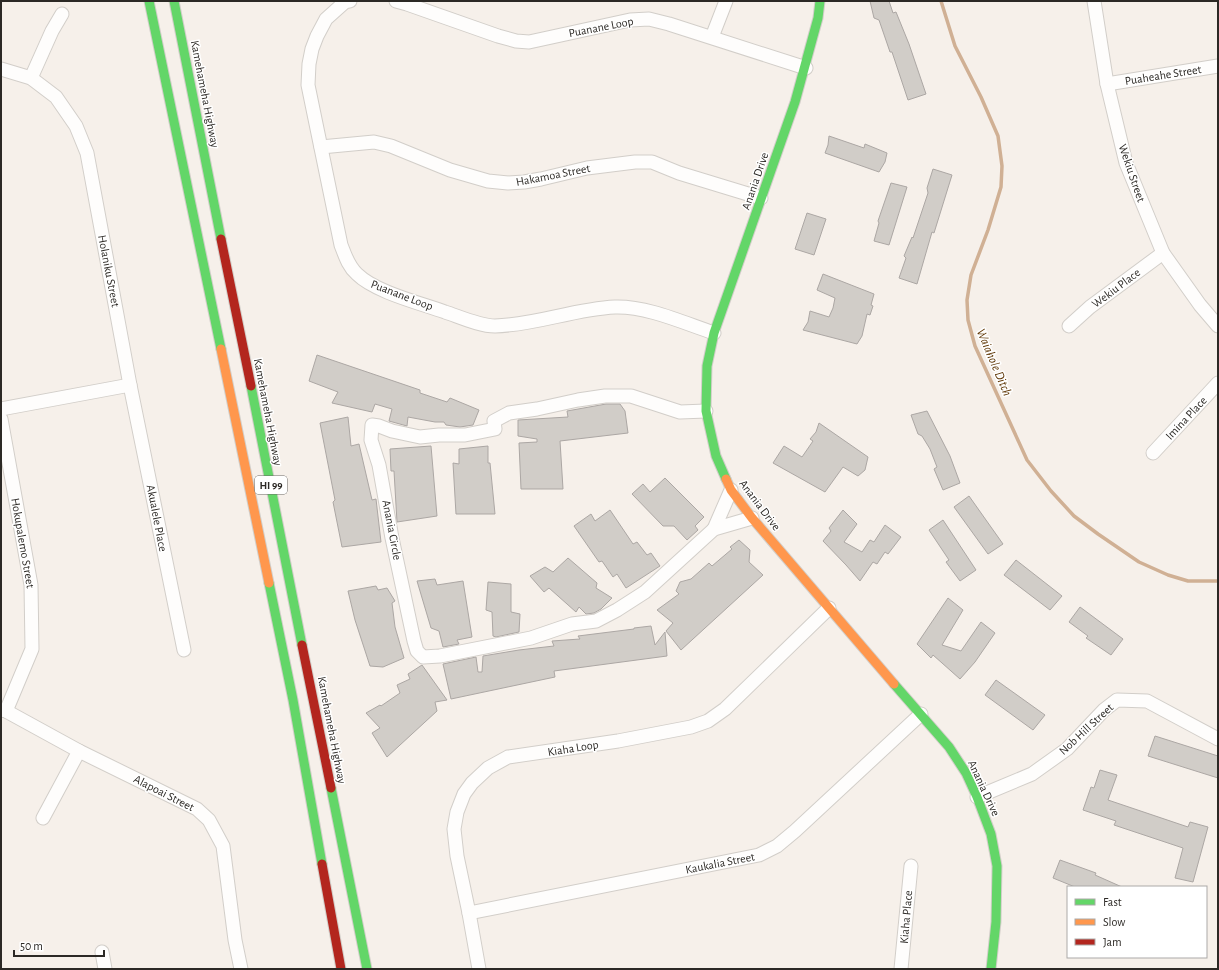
<svg xmlns="http://www.w3.org/2000/svg" width="1219" height="970" viewBox="0 0 1219 970" font-family="'Alegreya Sans',sans-serif">
	<style>
		.lines { fill: none; stroke-linecap: round; stroke-linejoin: round }
		.stream { stroke: #d0b094; stroke-width: 3.5 }
		.building { fill: #d1cdc8; stroke: #aca7a4 }
		.street-casing { stroke: #d2cec9; stroke-width: 15 }
		.fast-casing { stroke: #d2cec9; stroke-width: 11 }
		.slow-casing { stroke: #d2cec9; stroke-width: 11 }
		.jam-casing { stroke: #d2cec9; stroke-width: 11 }
		.street { stroke: #fefdfc; stroke-width: 13 }
		.fast { stroke: #63d668; stroke-width: 9 }
		.slow { stroke: #ff974d; stroke-width: 9 }
		.jam { stroke: #b3261e; stroke-width: 9 }
		.labels { text-anchor: middle; stroke-width: 3; stroke-linejoin: round; paint-order: stroke }
		.shield { fill: #fff; stroke: #6b6966; stroke-width: 1 }
		.shield-label { font-size: 11px; font-weight: bold; fill: #2c2925 }
		.street-label { font-size: 12px; fill: #2c2925; stroke: #fff }
		.water-label { font-size: 13px; font-style: italic; fill: #5d3402; stroke: #fff }
	</style>
	<rect width="100%" height="100%" fill="#f6f0ea"/>
	<g class="lines">
		<!-- stream -->
		<polyline class="stream" points="941,1 955,46 981,97 998,136 1002,166 1001,187 988,230 971,275 967,300 968,320 975,346 1027,460 1051,491 1074,516 1098,534 1139,562 1168,575 1188,581 1218,581"/>
	</g>
	<!-- building -->
	<g class="building">
		<polygon points="870,1 889,1 893,13 896,12 909,44 926,94 908,100 892,52 890,52 879,20 874,18"/>
		<polygon points="829,136 864,148 865,144 887,153 885,162 879,172 825,153 828,145"/>
		<polygon points="933,169 952,175 934,233 932,232 917,284 899,278 906,258 904,256 912,237 913,238 928,193 927,188"/>
		<polygon points="891,183 907,187 889,245 874,241 879,223 878,221"/>
		<polygon points="807,213 826,219 814,255 795,249"/>
		<polygon points="823,274 874,294 871,305 873,306 870,315 867,314 862,336 857,344 803,330 808,322 810,311 829,317 833,308 835,298 817,290"/>
		<polygon points="317,355 420,390 420,393 447,402 450,398 479,410 473,425 460,427 446,425 444,422 435,422 408,417 407,426 389,421 392,409 375,404 372,412 332,403 338,392 309,381"/>
		<polygon points="606,404 620,404 625,411 628,433 560,441 563,489 521,489 519,443 537,442 537,439 518,436 518,420 568,417 567,411"/>
		<polygon points="927,411 950,456 960,483 943,490 934,469 937,467 930,449 922,436 918,434 911,415"/>
		<polygon points="348,417 351,446 359,444 372,500 376,499 381,542 342,547 333,502 335,500 320,423"/>
		<polygon points="819,423 868,457 865,470 858,476 843,467 825,492 773,463 784,446 802,457 813,441 810,439 816,432"/>
		<polygon points="431,446 437,516 397,522 394,471 391,471 390,449"/>
		<polygon points="488,446 488,463 490,463 495,514 456,514 453,463 459,464 459,449"/>
		<polygon points="665,478 704,517 695,526 698,530 687,540 674,526 663,526 632,494 643,484 650,492"/>
		<polygon points="969,496 1003,544 988,554 954,507"/>
		<polygon points="610,510 633,544 637,542 647,555 651,553 660,566 626,588 617,574 613,577 602,561 599,562 574,526 591,514 595,521"/>
		<polygon points="843,510 857,524 844,542 862,552 870,540 874,542 885,525 901,537 888,554 885,552 877,564 873,562 860,581 846,565 823,541 831,531 829,528"/>
		<polygon points="943,520 976,570 960,581 946,562 949,560 929,530"/>
		<polygon points="739,540 750,550 749,562 763,575 681,650 666,631 673,623 657,610 679,594 676,591 680,582 691,579 709,563 712,566 732,549 730,547"/>
		<polygon points="568,558 597,583 596,588 612,598 601,609 594,613 586,614 579,607 576,612 549,588 544,592 530,576 545,567 553,572"/>
		<polygon points="1016,560 1062,596 1050,610 1004,575"/>
		<polygon points="435,579 437,585 463,581 472,637 457,640 459,644 443,647 439,631 431,628 417,581"/>
		<polygon points="488,582 511,584 511,612 520,614 519,632 496,637 493,636 492,612 486,610"/>
		<polygon points="376,586 378,590 387,588 395,601 392,603 395,627 404,658 383,667 370,666 355,620 348,591"/>
		<polygon points="948,598 963,610 942,645 961,651 981,622 995,633 975,662 960,679 933,655 931,658 917,644"/>
		<polygon points="1080,607 1123,639 1111,655 1086,638 1088,636 1069,622"/>
		<polygon points="651,626 655,645 665,632 667,656 554,671 555,677 451,699 443,664 476,657 478,672 482,672 483,656 519,650 554,646 552,641 580,639 578,636 634,629 634,628"/>
		<polygon points="422,665 447,700 435,702 437,711 387,757 372,733 380,728 366,713 380,705 381,706 400,693 397,685 410,679 408,674"/>
		<polygon points="996,680 1045,715 1033,730 985,695"/>
		<polygon points="1155,736 1218,756 1218,778 1148,756"/>
		<polygon points="1100,770 1117,775 1108,800 1188,827 1190,822 1208,827 1193,882 1175,878 1183,848 1114,825 1116,821 1083,810 1091,787 1094,788"/>
		<polygon points="1060,860 1096,873 1095,875 1122,887 1075,887 1053,878"/>
	</g>
	<g class="lines">
		<!-- street casing -->
		<g class="street-casing">
			<g id="street">
				<path d="M350 1 345 2 326 19 317 36 312 49 309 64 308 85 341 245C345 255 348 266 357 274 375 292 420 303 445 312 460 317 480 326 495 326 535 325 574 309 615 307 647 306 684 323 714 333"/>
				<polyline points="396,1 407,4 498,36 516,41 529,42 630,20 649,19 669,24 806,68"/>
				<polyline points="1094,1 1107,84 1126,163 1163,253 1200,305 1218,326"/>
				<polyline points="712,37 726,1"/>
				<polyline points="1,69 31,78 56,97 76,126 87,153 130,385 184,650"/>
				<polyline points="31,78 52,31 62,14"/>
				<polyline points="1107,84 1218,66"/>
				<polyline points="321,147 374,142 391,146 450,170 488,181 508,183 524,182 541,179 587,168 635,162 652,162 679,173 761,198"/>
				<polyline points="1069,326 1090,307 1163,253"/>
				<polyline points="1,409 130,385"/>
				<polyline points="706,411 680,412 631,396 605,396 578,400 537,409 509,413 494,421 495,429 465,435 439,435 420,437 392,431 379,426 372,425 371,440 379,465 392,538 414,641 417,651 423,657 440,656 531,638 572,624 596,621 617,610 645,592 714,529 752,518"/>
				<polyline points="1,419 31,585 32,649 6,711"/>
				<polyline points="1153,453 1218,383"/>
				<polyline points="714,529 731,490"/>
				<polyline points="1,710 6,711 79,751 197,809 209,820 223,846 235,940 241,969"/>
				<polyline points="977,797 1032,774 1067,749 1104,710 1117,700 1147,701 1218,739"/>
				<polyline points="43,818 79,751"/>
				<polyline points="469,913 759,855 777,846 795,831 921,714"/>
				<polyline points="102,952 105,969"/>
				<polyline points="479,969 469,913 457,856 454,829 457,812 464,794 472,783 488,768 508,757 618,741 691,727 708,721 725,709 829,608"/>
				<polyline points="901,969 911,866"/>
			</g>
		</g>
		<!-- fast casing -->
		<g class="fast-casing">
			<g id="fast">
				<polyline points="149,1 221,349"/>
				<polyline points="174,1 221,239"/>
				<polyline points="251,386 302,645"/>
				<polyline points="726,479 716,456 706,411 707,366 714,333 795,102 818,18 820,1"/>
				<polyline points="269,583 293,700 322,864"/>
				<polyline points="894,684 949,747 966,773 977,797 991,834 997,866 996,922 991,969"/>
				<polyline points="331,788 367,969"/>
			</g>
		</g>
		<!-- slow casing -->
		<g class="slow-casing">
			<g id="slow">
				<polyline points="221,349 269,583"/>
				<polyline points="726,479 731,490 752,518 894,684"/>
			</g>
		</g>
		<!-- jam casing -->
		<g class="jam-casing">
			<g id="jam">
				<polyline points="221,239 251,386"/>
				<polyline points="302,645 331,788"/>
				<polyline points="322,864 341,969"/>
			</g>
		</g>
		<!-- street -->
		<use href="#street" class="street"/>
		<!-- fast -->
		<use href="#fast" class="fast"/>
		<!-- slow -->
		<use href="#slow" class="slow"/>
		<!-- jam -->
		<use href="#jam" class="jam"/>
	</g>
	<g class="labels">
		<!-- shield labels -->
		<rect class="shield" x="255" y="476" width="32" height="18" rx="3"/>
		<g class="shield-label">
			<text x="271" y="489">HI 99</text>
		</g>
		<!-- street labels -->
		<g class="street-label">
			<text transform="translate(601 27) rotate(-11)" y="4">Puanane Loop</text>
			<text transform="translate(1163 75) rotate(-9)" y="4">Puaheahe Street</text>
			<text transform="translate(205 94) rotate(79)" y="4">Kamehameha Highway</text>
			<text transform="translate(1132 173) rotate(71)" y="4">Wekiu Street</text>
			<text transform="translate(553 175) rotate(-11)" y="4">Hakamoa Street</text>
			<text transform="translate(755 181) rotate(-71)" y="4">Anania Drive</text>
			<text transform="translate(109 271) rotate(79)" y="4">Holaniku Street</text>
			<text transform="translate(1116 288) rotate(-37)" y="4">Wekiu Place</text>
			<text transform="translate(402 295) rotate(21)" y="4">Puanane Loop</text>
			<text transform="translate(268 412) rotate(79)" y="4">Kamehameha Highway</text>
			<text transform="translate(1186 418) rotate(-47)" y="4">Imina Place</text>
			<text transform="translate(760 505) rotate(53)" y="4">Anania Drive</text>
			<text transform="translate(157 518) rotate(79)" y="4">Akualele Place</text>
			<text transform="translate(392 530) rotate(79)" y="4">Anania Circle</text>
			<text transform="translate(23 543) rotate(80)" y="4">Hokupalemo Street</text>
			<text transform="translate(1086 729) rotate(-43)" y="4">Nob Hill Street</text>
			<text transform="translate(332 730) rotate(79)" y="4">Kamehameha Highway</text>
			<text transform="translate(573 748) rotate(-9)" y="4">Kiaha Loop</text>
			<text transform="translate(984 788) rotate(65)" y="4">Anania Drive</text>
			<text transform="translate(164 793) rotate(27)" y="4">Alapoai Street</text>
			<text transform="translate(720 863) rotate(-11)" y="4">Kaukalia Street</text>
			<text transform="translate(906 917) rotate(-85)" y="4">Kiaha Place</text>
		</g>
		<!-- water labels -->
		<g class="water-label">
			<text transform="translate(995 362) rotate(67)" y="5">Waiahole Ditch</text>
		</g>
	</g>
	<!-- border -->
	<rect width="1219" height="970" fill="none" stroke="#2c2925" stroke-width="4"/>
	<!-- legend -->
	<rect x="1067" y="886" width="140" height="72" fill="#ffffff" stroke="#aba9a8"/>
	<rect x="1075" y="899" width="20" height="6" fill="#63d668" stroke="#aba9a8"/>
	<text x="1103" y="906" font-size="12" fill="#2c2925">Fast</text>
	<rect x="1075" y="919" width="20" height="6" fill="#ff974d" stroke="#aba9a8"/>
	<text x="1103" y="926" font-size="12" fill="#2c2925">Slow</text>
	<rect x="1075" y="939" width="20" height="6" fill="#b3261e" stroke="#aba9a8"/>
	<text x="1103" y="946" font-size="12" fill="#2c2925">Jam</text>
	<!-- scale -->
	<path d="M14 950v6h90v-6" fill="none" stroke="#2c2925" stroke-width="2"/>
	<text x="20" y="950" font-size="12" fill="#2c2925" stroke="#ffffff" stroke-width="3" paint-order="stroke">50 m</text>
</svg>
